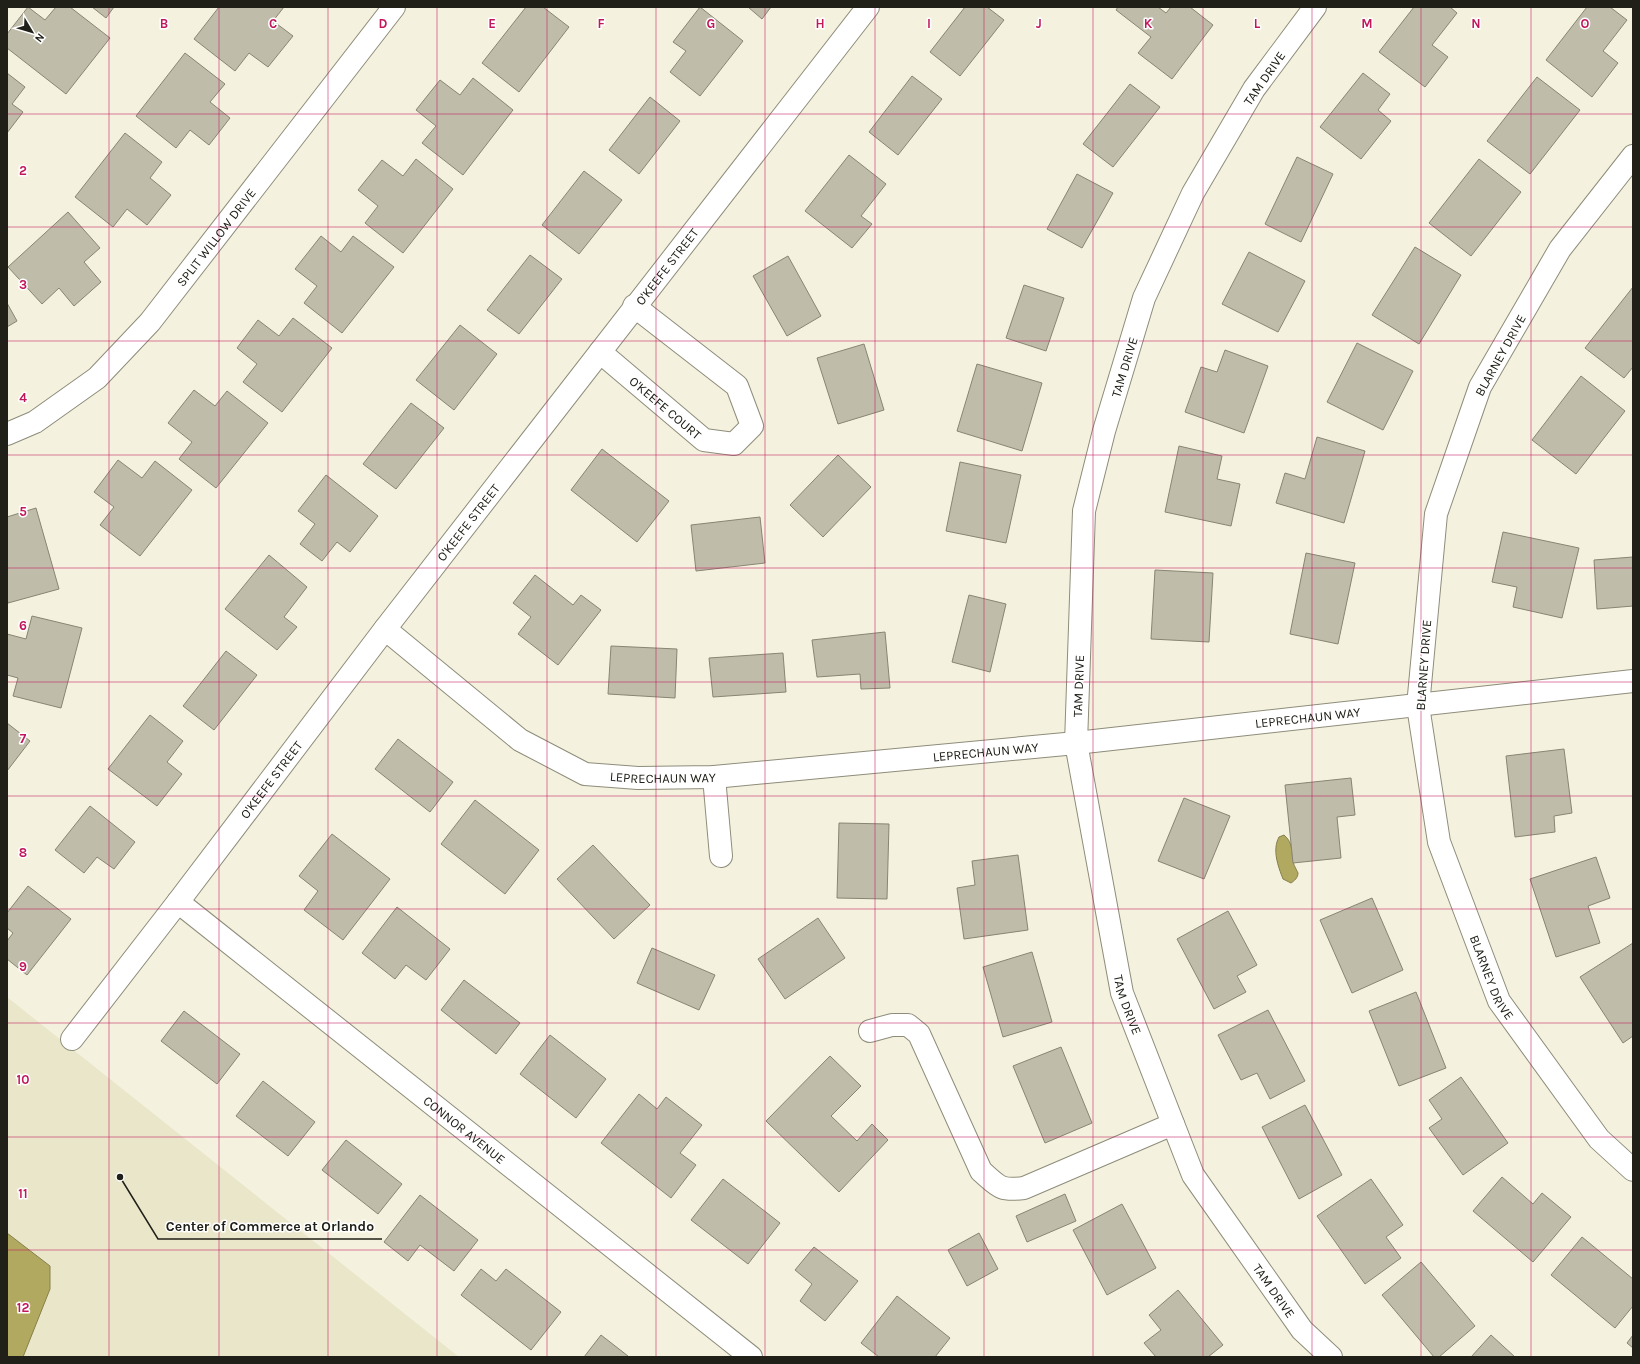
<svg xmlns="http://www.w3.org/2000/svg" width="1640" height="1364" viewBox="0 0 1640 1364" font-family="Karla,sans-serif">
	<style>
		.built { fill: #e9e6ca }
		.water { fill: #b2a961; stroke: #86804b }
		.building { fill: #bfbdaa; stroke: #878573 }
		.lines { fill: none; stroke-linecap: round; stroke-linejoin: round }
		.minor-casing { stroke: #8e8c7a; stroke-width: 24 }
		.minor { stroke: #fff; stroke-width: 22 }
		.grid { fill: none; stroke: #c2185b; stroke-width: 1; stroke-opacity: 0.55 }
		.labels { text-anchor: middle; stroke-width: 3; stroke-linejoin: round; paint-order: stroke }
		.street-label { font-size: 13px; fill: #202019; stroke: #fff }
		.grid-label { font-size: 13px; text-anchor: middle; font-weight: bold; fill: #c2185b; stroke: #fff; stroke-width: 3; stroke-linejoin: round; paint-order: stroke }
		.leader { fill: none; stroke: #202019; stroke-width: 1.5 }
		.callout-dot { fill: #202019; stroke: #fff; stroke-width: 1.5 }
		.callout-label { font-size: 14px; text-anchor: middle; font-weight: bold; fill: #202019; stroke: #fff; stroke-width: 3; stroke-linejoin: round; paint-order: stroke }
	</style>
	<rect width="100%" height="100%" fill="#f4f2de"/>
	<!-- built -->
	<polygon class="built" points="7,997 459,1357 7,1357"/>
	<!-- water -->
	<g class="water">
		<path d="M1284 835C1294 843 1291 854 1294 865 1295 867 1297 871 1298 873 1298 878 1294 881 1291 883L1283 879C1278 866 1272 850 1279 837Z"/>
		<polygon points="7,1233 50,1266 50,1289 23,1357 7,1357"/>
	</g>
	<!-- building -->
	<g class="building">
		<polygon points="28,7 45,20 56,7 70,7 110,38 66,94 7,48 7,34"/>
		<polygon points="92,7 114,7 106,18"/>
		<polygon points="219,7 284,7 273,21 293,36 268,67 249,53 235,71 194,39"/>
		<polygon points="526,7 543,7 569,27 519,92 482,63"/>
		<polygon points="700,7 743,41 700,96 670,72 686,51 673,42"/>
		<polygon points="748,7 771,7 762,19"/>
		<polygon points="965,7 987,7 1004,20 960,76 930,52"/>
		<polygon points="1118,7 1158,7 1166,13 1171,7 1190,7 1213,25 1172,79 1138,53 1151,37 1116,10"/>
		<polygon points="1414,7 1450,7 1457,13 1432,45 1448,57 1425,87 1379,52"/>
		<polygon points="1587,7 1610,7 1627,20 1603,51 1618,63 1592,97 1546,60"/>
		<polygon points="185,53 225,84 210,102 230,118 209,145 190,130 176,148 136,116"/>
		<polygon points="7,73 25,87 12,104 23,112 7,133"/>
		<polygon points="1363,73 1390,94 1378,110 1391,121 1361,159 1320,127"/>
		<polygon points="912,76 942,99 898,155 869,132"/>
		<polygon points="1537,77 1580,110 1530,174 1487,141"/>
		<polygon points="473,78 513,110 463,175 422,143 436,126 416,110 440,80 460,95"/>
		<polygon points="1130,84 1160,107 1113,167 1083,144"/>
		<polygon points="650,97 680,121 639,174 609,150"/>
		<polygon points="125,133 162,162 150,178 171,195 147,225 127,209 113,227 75,197"/>
		<polygon points="849,155 886,184 861,216 872,224 852,248 805,211"/>
		<polygon points="1297,157 1333,174 1301,242 1265,224"/>
		<polygon points="416,159 453,189 403,253 365,223 378,206 358,190 382,160 403,176"/>
		<polygon points="1479,159 1521,192 1471,256 1429,223"/>
		<polygon points="584,171 622,200 579,254 542,225"/>
		<polygon points="1077,174 1113,193 1082,248 1047,229"/>
		<polygon points="68,212 100,248 84,262 101,282 74,306 59,288 42,304 8,267"/>
		<polygon points="321,236 341,252 353,236 394,267 342,333 304,303 317,286 295,269"/>
		<polygon points="1415,247 1461,275 1419,344 1372,315"/>
		<polygon points="1249,252 1305,281 1278,332 1222,304"/>
		<polygon points="530,255 562,279 519,334 487,310"/>
		<polygon points="788,256 821,316 787,336 753,276"/>
		<polygon points="1024,285 1064,298 1046,351 1006,338"/>
		<polygon points="1633,287 1633,367 1624,378 1585,348"/>
		<polygon points="7,303 17,321 7,327"/>
		<polygon points="293,318 332,348 282,412 243,382 257,364 237,348 258,320 279,336"/>
		<polygon points="460,325 497,354 454,410 416,380"/>
		<polygon points="1357,343 1413,371 1383,430 1327,402"/>
		<polygon points="864,344 884,410 838,424 817,358"/>
		<polygon points="1225,350 1268,366 1244,433 1185,412 1201,367 1217,372"/>
		<polygon points="977,364 1042,383 1022,451 957,431"/>
		<polygon points="1581,376 1625,411 1576,474 1532,440"/>
		<polygon points="194,390 215,406 227,391 268,423 216,488 179,459 192,442 168,423"/>
		<polygon points="411,403 444,428 396,489 363,464"/>
		<polygon points="1317,437 1365,451 1344,523 1276,503 1285,473 1305,479"/>
		<polygon points="1179,446 1222,456 1217,479 1240,484 1231,526 1165,512"/>
		<polygon points="602,449 669,501 637,542 571,490"/>
		<polygon points="838,455 871,487 823,537 790,505"/>
		<polygon points="118,460 142,478 155,461 192,490 140,556 100,525 114,507 94,492"/>
		<polygon points="960,462 1021,475 1006,543 946,531"/>
		<polygon points="326,475 378,516 350,552 337,542 322,561 300,544 315,524 298,511"/>
		<polygon points="36,508 59,589 8,603 7,599 7,517"/>
		<polygon points="760,517 765,563 696,571 691,525"/>
		<polygon points="1503,532 1579,548 1562,618 1513,607 1517,587 1492,582"/>
		<polygon points="1306,553 1355,563 1338,644 1290,634"/>
		<polygon points="269,555 307,587 284,617 297,627 277,650 225,609"/>
		<polygon points="1633,557 1633,606 1597,609 1594,560"/>
		<polygon points="1155,570 1213,573 1209,642 1151,639"/>
		<polygon points="535,575 573,605 581,595 601,610 558,665 518,634 531,617 513,603"/>
		<polygon points="969,595 1006,604 990,672 952,662"/>
		<polygon points="32,616 82,628 61,708 13,696 18,678 7,675 7,634 26,639"/>
		<polygon points="885,632 890,688 861,689 860,674 817,677 812,640"/>
		<polygon points="611,646 677,649 675,698 608,694"/>
		<polygon points="226,651 257,675 214,730 183,706"/>
		<polygon points="783,653 786,692 713,697 709,658"/>
		<polygon points="150,715 183,741 167,762 182,774 157,806 108,769"/>
		<polygon points="7,723 30,741 7,771"/>
		<polygon points="398,739 453,782 430,812 375,769"/>
		<polygon points="1564,749 1572,813 1554,816 1555,832 1515,837 1506,756"/>
		<polygon points="1351,778 1355,815 1337,817 1341,858 1293,863 1285,785"/>
		<polygon points="1184,798 1230,816 1204,879 1158,861"/>
		<polygon points="475,800 539,850 505,894 441,844"/>
		<polygon points="90,806 135,842 114,869 97,857 84,873 55,850"/>
		<polygon points="839,823 889,824 887,899 837,898"/>
		<polygon points="332,834 390,879 343,940 304,910 318,891 299,876"/>
		<polygon points="593,845 650,905 614,939 557,879"/>
		<polygon points="1018,855 1028,930 964,939 957,888 975,885 972,861"/>
		<polygon points="1596,857 1610,898 1588,906 1600,943 1556,957 1530,879"/>
		<polygon points="28,886 71,919 27,975 7,959 7,941 13,933 7,928 7,913"/>
		<polygon points="1372,898 1403,970 1352,993 1320,920"/>
		<polygon points="397,907 450,949 426,980 406,965 395,979 362,953"/>
		<polygon points="1228,911 1257,965 1237,976 1246,992 1214,1009 1177,939"/>
		<polygon points="818,918 845,958 785,999 758,959"/>
		<polygon points="1633,943 1633,1036 1623,1043 1580,977"/>
		<polygon points="652,948 715,975 699,1010 637,983"/>
		<polygon points="1032,952 1052,1022 1003,1037 983,967"/>
		<polygon points="464,980 520,1023 496,1054 441,1010"/>
		<polygon points="1416,992 1446,1068 1399,1086 1369,1011"/>
		<polygon points="1268,1010 1305,1081 1270,1099 1257,1073 1241,1080 1218,1035"/>
		<polygon points="184,1011 240,1054 217,1084 161,1041"/>
		<polygon points="550,1035 606,1079 576,1118 520,1074"/>
		<polygon points="1061,1047 1092,1123 1045,1143 1013,1066"/>
		<polygon points="830,1056 861,1086 831,1116 857,1141 872,1124 888,1140 839,1192 766,1121"/>
		<polygon points="1461,1077 1508,1143 1463,1175 1429,1128 1442,1119 1429,1100"/>
		<polygon points="263,1081 315,1122 288,1156 236,1116"/>
		<polygon points="639,1094 657,1109 666,1097 702,1125 680,1153 696,1165 671,1198 601,1143"/>
		<polygon points="1305,1105 1342,1175 1299,1199 1262,1127"/>
		<polygon points="346,1140 402,1184 378,1214 322,1170"/>
		<polygon points="1502,1177 1533,1204 1542,1193 1571,1217 1533,1262 1473,1211"/>
		<polygon points="723,1179 780,1223 748,1264 691,1220"/>
		<polygon points="1371,1179 1403,1225 1386,1237 1401,1258 1365,1284 1317,1216"/>
		<polygon points="1065,1194 1076,1221 1027,1242 1016,1216"/>
		<polygon points="420,1195 478,1240 454,1271 420,1245 408,1261 384,1242"/>
		<polygon points="1122,1204 1156,1268 1107,1295 1073,1230"/>
		<polygon points="979,1233 998,1269 967,1286 948,1250"/>
		<polygon points="1582,1237 1633,1279 1633,1306 1615,1328 1551,1275"/>
		<polygon points="814,1247 858,1281 825,1321 800,1301 812,1284 795,1270"/>
		<polygon points="1421,1262 1475,1326 1439,1357 1434,1357 1382,1295"/>
		<polygon points="481,1269 496,1281 506,1269 561,1312 531,1350 461,1295"/>
		<polygon points="1178,1290 1223,1345 1208,1357 1156,1357 1144,1343 1161,1330 1149,1315"/>
		<polygon points="897,1296 950,1338 935,1357 879,1357 861,1343"/>
		<polygon points="601,1335 628,1356 628,1357 584,1357"/>
		<polygon points="1491,1335 1515,1357 1471,1357"/>
		<polygon points="1633,1335 1633,1348 1627,1343"/>
	</g>
	<g class="lines">
		<!-- minor casing -->
		<g class="minor-casing">
			<g id="minor">
				<path id="s1" d="M1315 7 1254 89 1193 193 1144 298 1104 431 1084 511 1076 743 1122 993 1193 1175 1302 1330 1331 1357"/>
				<path id="s2" d="M1633 156 1560 249 1480 387 1436 514 1418 706 1439 842 1499 1001 1599 1139 1633 1170"/>
				<path id="s3" d="M600 352 704 440 734 444 752 426 737 386 634 306"/>
				<path id="s4" d="M7 434 35 422 97 378 150 322 394 7"/>
				<path id="s5" d="M385 629 520 740 585 774 638 778 714 777 1076 743 1633 681"/>
				<polyline points="714,777 721,856"/>
				<path id="s6" d="M178 902 751 1357"/>
				<path d="M870 1031 892 1025H908L919 1034 981 1171C999 1187 1000 1191 1024 1188L1173 1124"/>
				<path id="s7" d="M72 1039 178 902 385 629 868 7"/>
			</g>
		</g>
		<!-- minor -->
		<use href="#minor" class="minor"/>
	</g>
	<!-- grid -->
	<path class="grid" d="M109 7V1357M219 7V1357M328 7V1357M437 7V1357M547 7V1357M656 7V1357M765 7V1357M875 7V1357M984 7V1357M1093 7V1357M1203 7V1357M1312 7V1357M1421 7V1357M1531 7V1357M7 114H1633M7 227H1633M7 341H1633M7 455H1633M7 568H1633M7 682H1633M7 796H1633M7 909H1633M7 1023H1633M7 1137H1633M7 1250H1633"/>
	<g class="labels">
		<!-- street labels -->
		<g class="street-label">
			<text transform="translate(1264 78) rotate(-55)" y="5">TAM DRIVE</text>
			<text dy="5" stroke="none"><textPath href="#s4" startOffset="291">SPLIT WILLOW DRIVE</textPath></text>
			<text dy="5" stroke="none"><textPath href="#s7" startOffset="975">O'KEEFE STREET</textPath></text>
			<text transform="translate(1500 355) rotate(-61)" y="5">BLARNEY DRIVE</text>
			<text transform="translate(1124 367) rotate(-73)" y="5">TAM DRIVE</text>
			<text dy="5" stroke="none"><textPath href="#s3" startOffset="86">O'KEEFE COURT</textPath></text>
			<text dy="5" stroke="none"><textPath href="#s7" startOffset="651">O'KEEFE STREET</textPath></text>
			<text transform="translate(1423 665) rotate(-86)" y="5">BLARNEY DRIVE</text>
			<text transform="translate(1078 686) rotate(-88)" y="5">TAM DRIVE</text>
			<text dy="5" stroke="none"><textPath href="#s5" startOffset="974">LEPRECHAUN WAY</textPath></text>
			<text dy="5" stroke="none"><textPath href="#s5" startOffset="650">LEPRECHAUN WAY</textPath></text>
			<text dy="5" stroke="none"><textPath href="#s5" startOffset="326">LEPRECHAUN WAY</textPath></text>
			<text dy="5" stroke="none"><textPath href="#s7" startOffset="327">O'KEEFE STREET</textPath></text>
			<text dy="5" stroke="none"><textPath href="#s2" startOffset="888">BLARNEY DRIVE</textPath></text>
			<text dy="5" stroke="none"><textPath href="#s1" startOffset="1059">TAM DRIVE</textPath></text>
			<text dy="5" stroke="none"><textPath href="#s6" startOffset="366">CONNOR AVENUE</textPath></text>
			<text dy="5" stroke="none"><textPath href="#s1" startOffset="1383">TAM DRIVE</textPath></text>
		</g>
	</g>
	<g class="grid-label">
		<text x="164" y="28">B</text>
		<text x="273" y="28">C</text>
		<text x="383" y="28">D</text>
		<text x="492" y="28">E</text>
		<text x="601" y="28">F</text>
		<text x="711" y="28">G</text>
		<text x="820" y="28">H</text>
		<text x="929" y="28">I</text>
		<text x="1039" y="28">J</text>
		<text x="1148" y="28">K</text>
		<text x="1257" y="28">L</text>
		<text x="1367" y="28">M</text>
		<text x="1476" y="28">N</text>
		<text x="1585" y="28">O</text>
		<text x="23" y="175">2</text>
		<text x="23" y="289">3</text>
		<text x="23" y="402">4</text>
		<text x="23" y="516">5</text>
		<text x="23" y="630">6</text>
		<text x="23" y="743">7</text>
		<text x="23" y="857">8</text>
		<text x="23" y="971">9</text>
		<text x="23" y="1084">10</text>
		<text x="23" y="1198">11</text>
		<text x="23" y="1312">12</text>
	</g>
	<!-- callouts -->
	<path class="leader" d="M120 1177L158 1239H382"/>
	<circle class="callout-dot" cx="120" cy="1177" r="4"/>
	<g class="callout-label">
		<text x="270" y="1231">Center of Commerce at Orlando</text>
	</g>
	<!-- border -->
	<rect width="1640" height="1364" fill="none" stroke="#202019" stroke-width="16"/>
	<!-- north arrow -->
	<g transform="translate(32 32) rotate(128)" stroke="#ffffff" stroke-width="3" paint-order="stroke">
	<path d="M0-3L7 15L0 10L-7 15Z" fill="#202019"/>
	<text y="-6" font-size="11" font-weight="bold" text-anchor="middle" fill="#202019">N</text>
	</g>
</svg>
